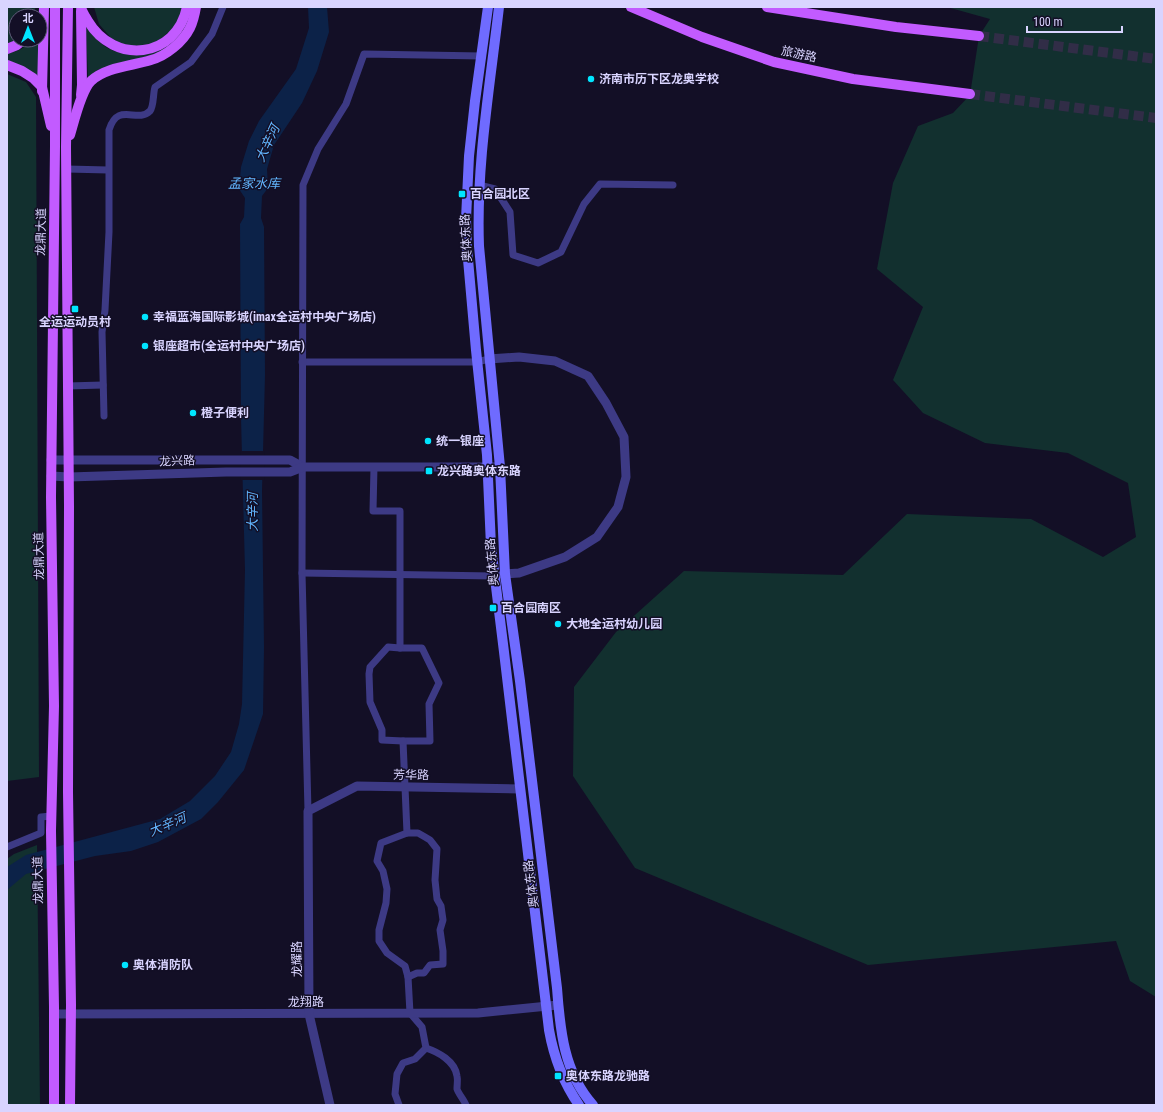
<svg xmlns="http://www.w3.org/2000/svg" width="1163" height="1112" viewBox="0 0 1163 1112" font-family="'Roboto Condensed','Noto Sans SC',sans-serif">
	<style>
		.green { fill: #12302f }
		.water { fill: #0c2248 }
		.pier { fill: #130f26 }
		.lines { fill: none; stroke-linecap: round; stroke-linejoin: round }
		.primary-tunnel { stroke: #312d47; stroke-width: 10; stroke-dasharray: 10 5; stroke-linecap: butt }
		.minor { stroke: #3d3a85; stroke-width: 7 }
		.tertiary { stroke: #3d3a85; stroke-width: 9 }
		.secondary { stroke: #6f6bff; stroke-width: 10 }
		.primary { stroke: #c25bff; stroke-width: 10 }
		.poi-dot { fill: #00e5ff; stroke: #130f26; stroke-width: 1.5 }
		.labels { text-anchor: middle; stroke-width: 3; stroke-linejoin: round; paint-order: stroke }
		.street-label { font-size: 12px; fill: #d9d4ff; stroke: #130f26 }
		.poi-label { font-size: 12px; font-weight: bold; fill: #d9d4ff; stroke: #130f26; text-anchor: start }
		.water-label { font-size: 13px; font-style: italic; fill: #62b6ff; stroke: #130f26 }
	</style>
	<rect width="100%" height="100%" fill="#130f26"/>
	<!-- green -->
	<g class="green">
		<polygon points="7,7 35,7 36,16 16,16 16,40 7,44"/>
		<polygon points="94,7 183,7 181,16 172,29 156,43 135,46 123,44 111,38 99,24"/>
		<path d="M193 7 185 31 163 52 97 70 88 80 86 27C91 33 97 40 103 45 110 51 121 53 129 54 166 58 179 37 193 7Z"/>
		<polygon points="947,7 1156,7 1156,997 1130,981 1116,941 868,965 635,868 573,776 574,687 616,632 684,571 843,575 907,514 1031,519 1103,557 1136,537 1128,483 1068,453 985,443 923,413 893,380 923,307 877,269 893,183 918,126 953,113 970,95 979,36 990,19"/>
		<path d="M32 40H40V79L7 62V54C17 51 25 49 32 40Z"/>
		<polygon points="7,74 26,82 36,97 39,777 7,781"/>
		<polygon points="37,845 40,1105 7,1105 7,859 14,854"/>
	</g>
	<!-- water -->
	<polygon class="water" points="308,7 327,7 329,32 317,71 302,103 274,145 267,169 268,188 262,196 261,218 264,227 265,375 262,491 264,647 263,714 244,770 218,802 201,819 158,842 131,851 95,856 26,874 7,890 7,867 26,855 160,819 190,801 215,776 231,752 239,724 242,704 245,570 241,418 240,224 244,217 245,198 239,189 241,167 249,141 259,121 296,69 309,28"/>
	<!-- pier -->
	<polygon class="pier" points="240,451 265,451 264,480 241,480"/>
	<g class="lines">
		<!-- primary-tunnel -->
		<g class="primary-tunnel">
			<polyline points="979,36 1156,59"/>
			<polyline points="970,94 1156,118"/>
		</g>
		<!-- minor -->
		<g class="minor">
			<polyline points="67,169 108,170"/>
			<polyline points="479,185 495,189 510,212 513,255 538,263 561,252 584,204 600,184 673,185"/>
			<polyline points="302,362 477,362 489,359"/>
			<polyline points="67,386 103,385"/>
			<path d="M104 416 102 332 105 310 109 232V130C118 101 137 124 150 111 154 106 153 93 155 87L191 62 212 34 223 7"/>
			<polyline points="374,467 373,511 400,511 400,648 422,648 439,683 429,704 430,741 403,741 407,833 381,843 377,861 383,871 387,889 386,903 379,930 379,941 387,953 405,966 408,977 410,1013 422,1027 426,1048 415,1059 403,1063 397,1074 395,1094 399,1105"/>
			<polyline points="302,573 494,576 505,574"/>
			<polyline points="400,648 388,647 370,667 369,674 370,702 382,730 382,740 403,741"/>
			<polyline points="308,811 302,573 303,185 318,149 346,104 364,54 482,56"/>
			<polyline points="407,833 418,833 425,837 430,840 437,849 435,880 437,899 441,906 443,920 440,930 443,951 443,964 430,965 424,973 417,973 408,977"/>
			<polyline points="7,847 41,833 41,817 51,816"/>
			<path d="M426 1048C438 1052 455 1061 457 1076 458 1080 457 1084 457 1089 458 1093 464 1100 466 1105"/>
		</g>
		<!-- tertiary -->
		<g class="tertiary">
			<polyline points="489,359 519,357 555,361 588,376 606,403 624,437 626,477 618,507 597,537 565,557 519,573 505,574"/>
			<polyline points="51,460 290,460 303,467"/>
			<polyline points="51,476 69,477 226,472 290,472 303,467 500,467"/>
			<polyline points="54,1014 478,1013 558,1005"/>
			<polyline points="330,1105 309,1014 308,811 357,786 520,789"/>
		</g>
		<!-- secondary -->
		<g class="secondary">
			<path d="M488 7 475 101 469 156 466 219 467 248 476 350 487 455 491 546 504 652 549 1030C554 1058 563 1082 579 1105"/>
			<path d="M499 7C490 86 476 165 479 246L500 467 505 574 520 681 557 988C560 1030 564 1073 593 1105"/>
		</g>
		<!-- primary -->
		<g class="primary">
			<polyline points="68,7 66,147 69,506 68,792 71,1005 70,1105"/>
			<path d="M81 7C82 12 85 16 88 21 114 65 176 59 187 7"/>
			<polyline points="631,7 702,37 774,62 853,79 970,94"/>
			<polyline points="767,7 896,27 979,36"/>
			<polyline points="7,49 17,45 23,40"/>
			<polyline points="7,65 22,71 33,78 42,87 51,126"/>
			<polyline points="42,91 44,7"/>
			<polyline points="81,95 82,85 81,11"/>
			<path d="M70 135C74 122 81 91 91 81 106 67 132 66 151 60 166 56 183 42 190 28 193 22 195 13 196 7"/>
			<polyline points="54,1105 54,1007 51,831 54,706 51,497 55,146 55,7"/>
		</g>
	</g>
	<!-- markers -->
	<g class="poi-dot">
		<circle cx="591" cy="79" r="4"/>
		<rect x="458" y="190" width="8" height="8" rx="2"/>
		<rect x="71" y="305" width="8" height="8" rx="2"/>
		<circle cx="145" cy="317" r="4"/>
		<circle cx="145" cy="346" r="4"/>
		<circle cx="193" cy="413" r="4"/>
		<circle cx="428" cy="441" r="4"/>
		<rect x="425" y="467" width="8" height="8" rx="2"/>
		<rect x="489" y="604" width="8" height="8" rx="2"/>
		<circle cx="558" cy="624" r="4"/>
		<circle cx="125" cy="965" r="4"/>
		<rect x="554" y="1072" width="8" height="8" rx="2"/>
	</g>
	<g class="labels">
		<!-- street labels -->
		<g class="street-label">
			<text transform="translate(799 54) rotate(12)" y="4">旅游路</text>
			<text transform="translate(41 232) rotate(-89)" y="4">龙鼎大道</text>
			<text transform="translate(466 238) rotate(-93)" y="4">奥体东路</text>
			<text transform="translate(177 461) rotate(-2)" y="4">龙兴路</text>
			<text transform="translate(39 556) rotate(-91)" y="4">龙鼎大道</text>
			<text transform="translate(492 562) rotate(-95)" y="4">奥体东路</text>
			<text transform="translate(411 775) rotate(1)" y="4">芳华路</text>
			<text transform="translate(38 880) rotate(-91)" y="4">龙鼎大道</text>
			<text transform="translate(531 884) rotate(-97)" y="4">奥体东路</text>
			<text transform="translate(297 959) rotate(-90)" y="4">龙耀路</text>
			<text x="306" y="1006">龙翔路</text>
		</g>
		<!-- poi labels -->
		<g class="poi-label">
			<text x="599" y="83">济南市历下区龙奥学校</text>
			<text x="470" y="198">百合园北区</text>
			<text x="153" y="321">幸福蓝海国际影城(imax全运村中央广场店)</text>
			<text x="75" y="326" text-anchor="middle">全运运动员村</text>
			<text x="153" y="350">银座超市(全运村中央广场店)</text>
			<text x="201" y="417">橙子便利</text>
			<text x="436" y="445">统一银座</text>
			<text x="437" y="475">龙兴路奥体东路</text>
			<text x="501" y="612">百合园南区</text>
			<text x="566" y="628">大地全运村幼儿园</text>
			<text x="133" y="969">奥体消防队</text>
			<text x="566" y="1080">奥体东路龙驰路</text>
		</g>
		<!-- water labels -->
		<g class="water-label">
			<text transform="translate(267 143) rotate(-65)" y="5">大辛河</text>
			<text x="254" y="188">孟家水库</text>
			<text transform="translate(252 512) rotate(-90)" y="5">大辛河</text>
			<text transform="translate(167 824) rotate(-23)" y="5">大辛河</text>
		</g>
	</g>
	<!-- border -->
	<rect width="1163" height="1112" fill="none" stroke="#d9d4ff" stroke-width="16"/>
	<!-- north arrow -->
	<g transform="translate(28 28)"><circle r="19" fill="#130f26" stroke="#625e7d"/>
	<path d="M0-3L7 15L0 10L-7 15Z" fill="#00e5ff"/>
	<text y="-6" font-size="11" font-weight="bold" text-anchor="middle" fill="#d9d4ff">北</text>
	</g>
	<!-- scale -->
	<path d="M1027 26v6h95v-6" fill="none" stroke="#d9d4ff" stroke-width="2"/>
	<text x="1033" y="26" font-size="12" fill="#d9d4ff" stroke="#130f26" stroke-width="3" paint-order="stroke">100 m</text>
</svg>
